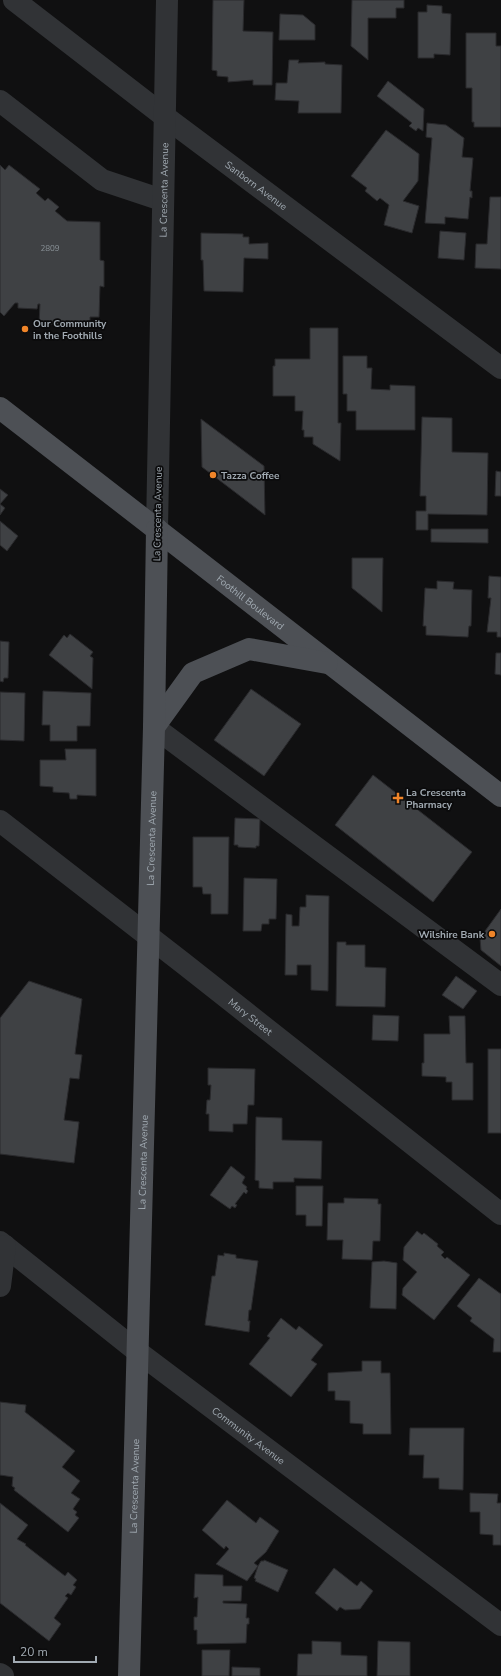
<svg xmlns="http://www.w3.org/2000/svg" width="501" height="1676" viewBox="0 0 501 1676" font-family="'Nunito Sans',sans-serif">
	<style>
		.building { fill: #3f4144; stroke: #2a2a2d }
		.lines { fill: none; stroke-linecap: round; stroke-linejoin: round }
		.minor { stroke: #313336; stroke-width: 22 }
		.major { stroke: #4d5055; stroke-width: 22 }
		.poi-dot { fill: #f08529; stroke: #0b0b0c; stroke-width: 1.5 }
		.labels { text-anchor: middle; stroke-width: 3.5; stroke-linejoin: round; paint-order: stroke }
		.number-label { font-size: 8px; fill: #889096 }
		.street-label { font-size: 10px; fill: #a1aab2; stroke: #0b0b0c }
		.poi-label { font-size: 10px; font-weight: bold; fill: #a1aab2; stroke: #0b0b0c; text-anchor: start }
	</style>
	<rect width="100%" height="100%" fill="#101011"/>
	<!-- building -->
	<g class="building">
		<polygon points="213,0 244,0 243,31 273,32 272,85 253,85 253,80 228,82 228,77 217,76 217,71 212,70"/>
		<polygon points="352,0 404,0 404,8 396,8 396,18 368,18 368,60 351,46"/>
		<polygon points="427,5 442,6 442,13 451,14 450,55 434,54 434,58 418,58 418,12 427,12"/>
		<polygon points="280,14 303,15 315,25 315,40 279,40"/>
		<polygon points="466,33 496,33 496,46 501,46 501,127 474,127 474,122 472,122 472,88 466,88"/>
		<polygon points="289,60 299,60 298,63 325,62 325,64 342,65 341,113 298,113 299,101 275,100 276,83 287,83"/>
		<polygon points="388,81 424,109 423,131 418,128 416,131 409,126 412,123 377,96"/>
		<polygon points="427,123 446,125 464,138 462,157 473,158 470,191 472,191 472,198 470,197 468,219 445,217 445,224 425,223 432,138 426,137"/>
		<polygon points="386,130 419,154 418,181 403,201 419,206 412,233 384,225 389,205 380,198 377,201 365,191 367,188 351,176"/>
		<polygon points="0,165 5,170 9,165 40,189 36,193 45,201 48,198 59,207 55,211 67,221 100,222 100,260 104,261 104,287 100,286 99,317 90,317 90,325 39,324 40,304 38,304 37,309 18,308 18,303 15,303 4,316 0,312"/>
		<polygon points="490,197 501,197 501,269 475,268 476,244 487,244"/>
		<polygon points="440,231 466,233 464,260 438,258"/>
		<polygon points="201,233 243,234 243,237 249,237 249,244 268,243 268,259 244,258 243,292 204,291 203,260 201,260"/>
		<polygon points="310,328 338,328 338,423 341,423 340,461 313,444 313,437 304,437 304,430 302,430 303,411 295,411 295,396 273,396 273,366 275,366 275,359 310,359"/>
		<polygon points="343,356 367,356 367,368 372,368 371,389 390,390 390,385 415,386 415,430 356,430 356,411 347,411 347,394 343,394"/>
		<polygon points="422,417 452,418 452,452 488,453 487,515 428,514 428,530 416,530 416,511 426,511 426,496 420,496"/>
		<polygon points="201,419 264,466 265,515 202,467"/>
		<polygon points="496,471 501,472 501,496 495,496"/>
		<polygon points="0,489 8,495 0,504 5,508 0,515"/>
		<polygon points="0,521 18,536 7,551 0,545"/>
		<polygon points="431,529 488,529 488,543 431,542"/>
		<polygon points="352,558 383,558 382,612 352,588"/>
		<polygon points="489,576 501,577 501,637 497,637 497,632 487,632 491,598 488,598"/>
		<polygon points="437,581 454,582 453,589 472,590 471,626 469,626 468,637 426,635 426,626 423,626 425,588 437,589"/>
		<polygon points="70,634 93,652 90,656 93,658 92,689 49,655 64,635 67,638"/>
		<polygon points="0,641 9,642 8,678 4,678 3,682 0,681"/>
		<polygon points="496,653 501,653 501,675 495,674"/>
		<polygon points="251,689 301,724 264,776 214,740"/>
		<polygon points="43,691 91,693 90,726 77,726 77,741 50,741 50,725 42,725"/>
		<polygon points="0,692 25,693 24,741 0,740"/>
		<polygon points="65,749 96,749 96,796 77,795 77,799 70,799 69,793 53,792 53,787 40,786 40,760 66,760"/>
		<polygon points="373,775 472,852 433,902 335,825"/>
		<polygon points="235,818 260,819 259,846 256,846 256,848 238,847 238,845 234,845"/>
		<polygon points="193,837 229,837 228,914 211,914 211,894 203,894 202,887 193,887"/>
		<polygon points="244,878 277,879 276,919 269,919 269,924 262,924 261,931 243,931"/>
		<polygon points="306,895 329,896 328,991 311,990 311,965 297,965 297,975 285,975 286,914 292,915 292,926 299,926 300,907 306,907"/>
		<polygon points="501,909 501,966 481,950 480,938"/>
		<polygon points="337,942 346,942 346,945 365,945 365,967 386,968 385,1007 336,1006"/>
		<polygon points="456,976 477,991 463,1009 442,995"/>
		<polygon points="29,981 82,999 75,1054 82,1055 79,1079 70,1078 64,1120 79,1122 74,1163 0,1154 0,1018"/>
		<polygon points="373,1015 399,1016 398,1041 372,1040"/>
		<polygon points="449,1016 465,1016 466,1063 473,1063 473,1100 452,1100 452,1082 446,1082 446,1077 422,1076 422,1063 424,1063 424,1034 450,1034"/>
		<rect x="488" y="1049" width="13" height="84"/>
		<polygon points="208,1068 255,1069 254,1105 248,1105 247,1124 233,1124 233,1132 209,1131 209,1114 206,1114 207,1100 210,1100 211,1085 208,1085"/>
		<polygon points="256,1117 282,1118 282,1140 322,1141 321,1179 294,1178 294,1182 273,1182 273,1189 259,1188 259,1181 255,1180"/>
		<polygon points="231,1166 245,1177 242,1183 247,1187 246,1189 248,1191 246,1194 244,1192 235,1204 237,1205 235,1208 232,1206 230,1209 210,1195"/>
		<polygon points="296,1186 323,1186 322,1226 306,1226 306,1215 296,1215"/>
		<polygon points="344,1198 378,1199 378,1204 381,1204 380,1241 373,1241 372,1260 342,1259 343,1240 327,1240 328,1203 344,1203"/>
		<polygon points="417,1231 422,1235 424,1233 438,1244 437,1246 444,1252 441,1255 445,1259 447,1257 470,1275 434,1320 402,1295 403,1288 417,1272 403,1260 404,1247"/>
		<polygon points="224,1253 236,1255 236,1258 258,1261 251,1310 249,1310 248,1321 250,1321 249,1332 205,1325 212,1276 215,1276 218,1255 224,1256"/>
		<polygon points="384,1261 397,1263 396,1309 370,1308 372,1262"/>
		<polygon points="479,1278 501,1294 501,1352 493,1352 494,1339 470,1321 472,1318 457,1306"/>
		<polygon points="281,1318 296,1330 299,1326 323,1345 311,1360 317,1364 291,1397 249,1364 270,1338 267,1336"/>
		<polygon points="362,1361 381,1361 381,1373 390,1373 391,1434 363,1434 363,1424 350,1423 350,1401 335,1400 335,1391 328,1391 328,1373 362,1371"/>
		<polygon points="0,1402 26,1405 25,1412 75,1451 62,1467 80,1481 71,1493 80,1499 73,1509 77,1512 75,1515 79,1518 68,1532 14,1490 15,1488 12,1486 13,1477 0,1475"/>
		<polygon points="410,1428 464,1428 463,1490 439,1489 439,1478 423,1478 424,1455 409,1455"/>
		<polygon points="470,1493 498,1494 497,1503 501,1503 501,1545 493,1545 493,1535 480,1534 480,1512 470,1512"/>
		<polygon points="227,1500 256,1523 260,1517 279,1531 266,1552 254,1563 258,1566 247,1581 216,1564 229,1549 226,1546 224,1549 202,1530"/>
		<polygon points="0,1503 28,1525 17,1539 26,1544 25,1545 65,1576 68,1572 77,1580 73,1585 76,1587 71,1595 68,1593 65,1596 68,1598 54,1618 61,1624 49,1641 0,1603"/>
		<polygon points="264,1560 288,1570 278,1592 255,1581 256,1579 254,1578 258,1566 261,1561 264,1561"/>
		<polygon points="334,1568 357,1586 361,1581 373,1591 360,1609 345,1610 340,1607 337,1611 315,1593"/>
		<polygon points="195,1574 223,1575 223,1586 242,1586 241,1601 223,1601 223,1603 247,1604 246,1618 249,1618 249,1624 247,1624 246,1643 197,1644 197,1630 194,1630 194,1617 197,1617 198,1597 194,1598"/>
		<polygon points="312,1641 341,1642 341,1655 367,1656 367,1676 297,1676 298,1654 312,1654"/>
		<polygon points="378,1641 410,1642 410,1676 377,1676"/>
		<polygon points="202,1650 230,1650 229,1676 202,1676"/>
		<polygon points="232,1667 260,1668 260,1676 232,1676"/>
	</g>
	<g class="lines">
		<!-- minor -->
		<g class="minor">
			<path id="s1" d="M14 0 164 116 501 368"/>
			<polyline points="0,101 102,180 162,200"/>
			<path id="s2" d="M157 529 167 0"/>
			<polyline points="154,727 501,985"/>
			<path id="s3" d="M0 821 183 963 501 1214"/>
			<path id="s4" d="M0 1242 138 1352 501 1625"/>
			<polyline points="0,1286 5,1246"/>
			<polyline points="0,1674 3,1676"/>
		</g>
		<!-- major -->
		<g class="major">
			<path id="s5" d="M0 408 501 796"/>
			<polyline points="154,727 193,673 249,649 327,663"/>
			<path id="s6" d="M129 1676 154 727 157 529"/>
		</g>
	</g>
	<!-- markers -->
	<g class="poi-dot">
		<circle cx="25" cy="329" r="4"/>
		<circle cx="213" cy="475" r="4"/>
		<path d="M396 792h4v4h4v4h-4v4h-4v-4h-4v-4h4z"/>
		<circle cx="492" cy="934" r="4"/>
	</g>
	<g class="labels">
		<!-- number labels -->
		<g class="number-label">
			<text x="50" y="251">2809</text>
		</g>
		<!-- street labels -->
		<g class="street-label">
			<text dy="4" stroke="none"><textPath href="#s1" startOffset="305">Sanborn Avenue</textPath></text>
			<text dy="4" stroke="none"><textPath href="#s2" startOffset="339">La Crescenta Avenue</textPath></text>
			<text transform="translate(157 514) rotate(-89)" y="4">La Crescenta Avenue</text>
			<text dy="4" stroke="none"><textPath href="#s5" startOffset="317">Foothill Boulevard</textPath></text>
			<text dy="4" stroke="none"><textPath href="#s6" startOffset="838">La Crescenta Avenue</textPath></text>
			<text dy="4" stroke="none"><textPath href="#s3" startOffset="318">Mary Street</textPath></text>
			<text dy="4" stroke="none"><textPath href="#s6" startOffset="514">La Crescenta Avenue</textPath></text>
			<text dy="4" stroke="none"><textPath href="#s4" startOffset="315">Community Avenue</textPath></text>
			<text dy="4" stroke="none"><textPath href="#s6" startOffset="190">La Crescenta Avenue</textPath></text>
		</g>
		<!-- poi labels -->
		<g class="poi-label">
			<text x="33" y="327">Our Community<tspan x="33" dy="12">in the Foothills</tspan></text>
			<text x="221" y="479">Tazza Coffee</text>
			<text x="406" y="796">La Crescenta<tspan x="406" dy="12">Pharmacy</tspan></text>
			<text x="484" y="938" text-anchor="end">Wilshire Bank</text>
		</g>
	</g>
	<!-- scale -->
	<path d="M14 1656v6h82v-6" fill="none" stroke="#a1aab2" stroke-width="2"/>
	<text x="20" y="1656" font-size="12" fill="#a1aab2" stroke="#0b0b0c" stroke-width="3" paint-order="stroke">20 m</text>
</svg>
